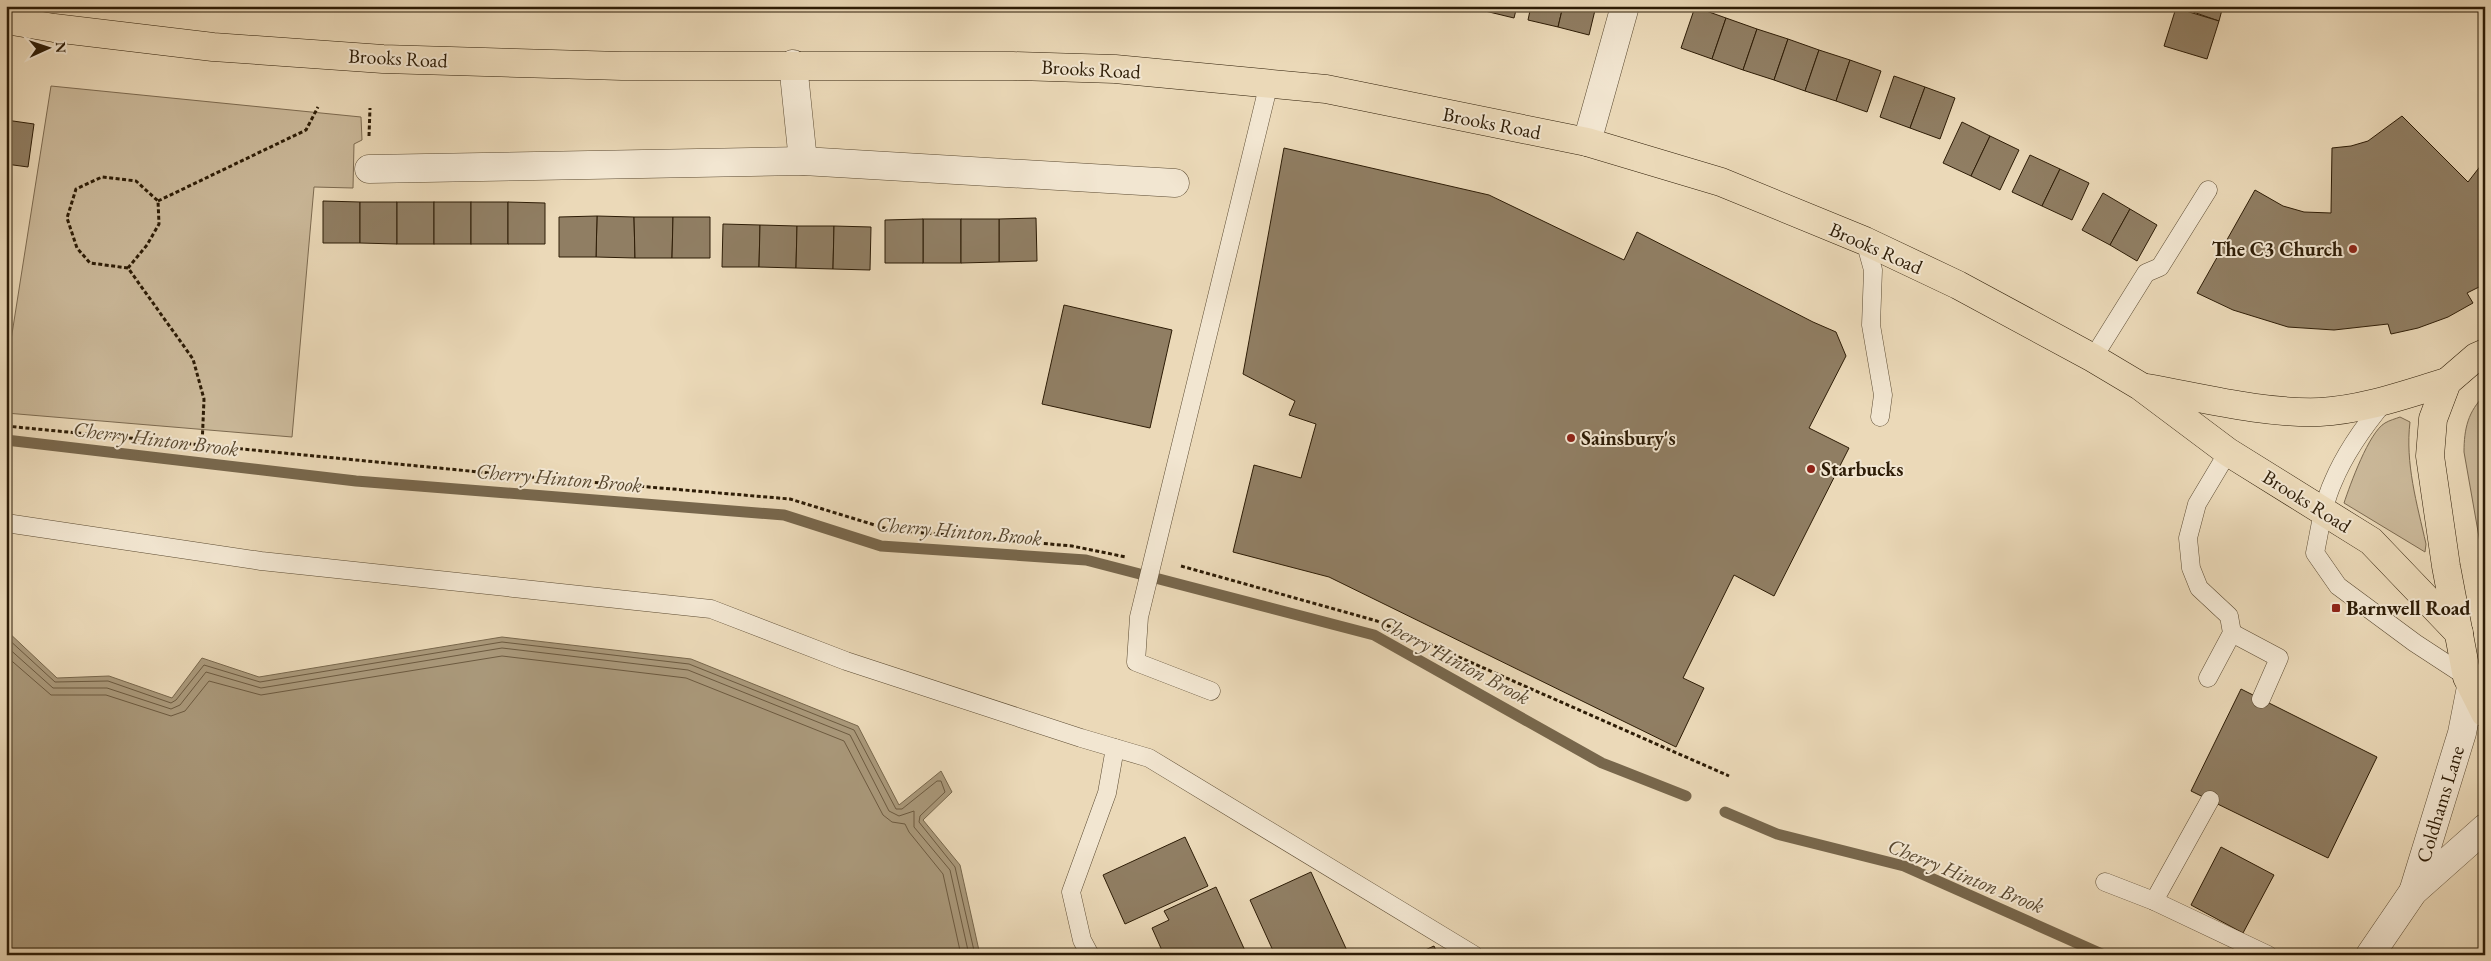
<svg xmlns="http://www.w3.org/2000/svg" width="2491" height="961" viewBox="0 0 2491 961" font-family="'EB Garamond',serif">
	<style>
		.green { fill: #cbb99a; stroke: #7c6a50 }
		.water { fill: #aa997b; stroke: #78674c }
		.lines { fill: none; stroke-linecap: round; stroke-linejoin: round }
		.shore { stroke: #6c5a40; stroke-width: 1 }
		.stream { stroke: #78674c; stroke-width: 11 }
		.building { fill: #907e63; stroke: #2d1c06 }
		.service-casing { stroke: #5c4b32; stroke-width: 19 }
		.minor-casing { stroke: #5c4b32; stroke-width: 29 }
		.tertiary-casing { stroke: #5c4b32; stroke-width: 29 }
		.primary-casing { stroke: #2d1c06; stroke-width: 29 }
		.path { stroke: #2d1c06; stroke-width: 3; stroke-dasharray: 4 2.5; stroke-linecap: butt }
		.service { stroke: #f2e6d1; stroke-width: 18 }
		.minor { stroke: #f2e6d1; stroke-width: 28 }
		.tertiary { stroke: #f2e6d1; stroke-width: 28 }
		.primary { stroke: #ebd9b8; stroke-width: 28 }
		.poi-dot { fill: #8f2418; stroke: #f2e6d1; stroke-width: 2 }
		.labels { text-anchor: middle; stroke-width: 4; stroke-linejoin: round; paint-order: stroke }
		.street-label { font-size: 20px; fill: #2d1c06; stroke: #f2e6d1 }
		.poi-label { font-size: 20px; font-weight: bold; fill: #2d1c06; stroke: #f2e6d1; text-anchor: start }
		.water-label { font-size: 21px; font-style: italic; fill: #59482f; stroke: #f2e6d1 }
	</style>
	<rect width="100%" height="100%" fill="#ebd9b8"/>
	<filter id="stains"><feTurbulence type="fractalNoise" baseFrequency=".004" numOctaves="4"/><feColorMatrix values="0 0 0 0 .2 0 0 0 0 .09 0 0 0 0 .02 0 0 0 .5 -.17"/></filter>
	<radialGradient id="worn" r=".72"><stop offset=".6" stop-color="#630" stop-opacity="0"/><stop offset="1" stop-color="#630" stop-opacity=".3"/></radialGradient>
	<!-- green -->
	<g class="green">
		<polygon points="51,86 361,117 362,140 354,144 353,188 314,187 292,437 6,413 6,372"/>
		<path d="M2485 395V571L2464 452C2464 429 2468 411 2485 395Z"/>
		<path d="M2400 417 2410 422C2405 463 2417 504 2426 544L2425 552 2344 503C2350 485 2369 432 2385 423 2390 420 2395 419 2400 417Z"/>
	</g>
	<!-- water -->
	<polygon class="water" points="6,630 57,678 109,676 172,698 202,658 259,677 502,637 691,659 858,726 899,805 941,771 952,792 923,820 960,865 980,955 6,955"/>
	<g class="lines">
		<!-- shore -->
		<g class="shore">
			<polyline points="6,637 55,682 108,681 171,703 176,700 204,665 260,682 502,642 689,664 854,730 896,809 902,809 937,781 941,781 945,792 920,816 919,822 955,867 975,955"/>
			<polyline points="6,646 53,688 107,688 171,709 180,705 206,672 261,688 502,648 688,670 850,735 889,811 899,816 914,811 914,827 950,870 969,955"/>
			<polyline points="6,656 51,695 106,695 171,716 185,711 209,681 261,695 502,656 686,678 844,741 883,815 892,822 905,824 909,832 943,874 961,955"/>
		</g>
		<!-- stream -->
		<g class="stream">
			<polyline points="6,440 356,481 784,515 881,546 1086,560 1374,635 1602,763 1686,796"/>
			<polyline points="1725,812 1777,834 1904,866 2104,955"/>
		</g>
	</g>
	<!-- building -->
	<g class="building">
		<polygon points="1486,6 1517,6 1514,18 1485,11"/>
		<polygon points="1531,6 1563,6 1558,27 1528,20"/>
		<polygon points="1563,6 1596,6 1589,35 1558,27"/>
		<polygon points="2176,6 2223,6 2219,21"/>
		<polygon points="1695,7 1726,18 1712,59 1681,48"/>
		<polygon points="2176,8 2219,21 2207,59 2164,46"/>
		<polygon points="1726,18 1757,29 1743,70 1712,59"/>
		<polygon points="1757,29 1788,39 1774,80 1743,70"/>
		<polygon points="1788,39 1819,50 1805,91 1774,80"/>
		<polygon points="1819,50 1850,60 1836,101 1805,91"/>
		<polygon points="1850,60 1881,71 1867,112 1836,101"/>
		<polygon points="1894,76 1925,87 1910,128 1880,117"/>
		<polygon points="1925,87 1955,98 1940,139 1910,128"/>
		<polygon points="2402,116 2468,182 2485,160 2485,284 2467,293 2473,303 2448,317 2418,328 2391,334 2388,324 2334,330 2288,327 2233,310 2197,293 2255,190 2283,206 2304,212 2331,213 2332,148 2351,146 2368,141"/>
		<polygon points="6,120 34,124 28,167 6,164"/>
		<polygon points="1962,122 1990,136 1971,176 1943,163"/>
		<polygon points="1990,136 2019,150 2000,190 1971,176"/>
		<polygon points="1284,148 1489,195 1624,260 1637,232 1813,322 1836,332 1846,356 1809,428 1849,448 1774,596 1734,575 1683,678 1704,688 1676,747 1329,577 1233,552 1254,465 1301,478 1316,424 1289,415 1295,401 1243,374"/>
		<polygon points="2030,155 2060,169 2042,206 2012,192"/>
		<polygon points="2060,169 2089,183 2072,220 2042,206"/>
		<polygon points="2103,193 2130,209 2110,245 2082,230"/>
		<polygon points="323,201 360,202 360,243 323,243"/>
		<polygon points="360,202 397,202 397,244 360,243"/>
		<rect x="397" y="202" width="37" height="42"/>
		<rect x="434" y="202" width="37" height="42"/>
		<rect x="471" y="202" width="37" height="42"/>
		<polygon points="508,202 545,203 545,244 508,244"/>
		<polygon points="2130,209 2157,225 2137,261 2110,245"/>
		<polygon points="597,216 634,217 635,258 596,257"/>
		<polygon points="597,216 596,257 559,257 559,217"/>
		<polygon points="634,217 673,217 672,258 635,258"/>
		<polygon points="673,217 710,217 710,258 672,258"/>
		<polygon points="1036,218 1037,261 999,262 999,219"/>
		<rect x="923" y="219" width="38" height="44"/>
		<polygon points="923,219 923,263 885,263 885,220"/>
		<polygon points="961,219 999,219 999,262 961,263"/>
		<polygon points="723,224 760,225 759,267 722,267"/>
		<polygon points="760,225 797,226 796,268 759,267"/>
		<polygon points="797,226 834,226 833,269 796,268"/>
		<polygon points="834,226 871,227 870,270 833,269"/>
		<polygon points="1064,305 1172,330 1150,428 1042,404"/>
		<polygon points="2241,689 2377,757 2328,858 2191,791"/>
		<polygon points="1185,837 1208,886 1125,924 1103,875"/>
		<polygon points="2221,847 2274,875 2243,933 2191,905"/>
		<polygon points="1311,872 1349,955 1275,955 1250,900"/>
		<polygon points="1216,887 1247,955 1164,955 1152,928 1169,920 1164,911"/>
		<polygon points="1434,946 1438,955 1414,955"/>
	</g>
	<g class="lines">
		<!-- service casing -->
		<g class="service-casing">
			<g id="service">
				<polyline points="1865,241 1873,270 1871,325 1883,395 1880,417"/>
				<polyline points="2093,358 2146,273 2160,267 2208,190"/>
				<path d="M2385 401C2365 425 2345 453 2333 482 2323 504 2320 529 2315 553L2338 586 2415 643 2467 677"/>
				<polyline points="6,523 261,561 711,609 846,661 1081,738 1149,758 1474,955"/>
				<polyline points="2232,633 2279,658 2261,699"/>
				<polyline points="2208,678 2232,633 2229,616 2199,588 2191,568 2188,538 2197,504 2228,452"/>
				<polyline points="1211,691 1136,662 1139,617 1269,83"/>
				<polyline points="2105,882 2154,901 2268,955"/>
				<polyline points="2154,901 2210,800"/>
				<polyline points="1090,955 1082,940 1071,892 1107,793 1115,748"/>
			</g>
		</g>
		<!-- minor casing -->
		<g class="minor-casing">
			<g id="minor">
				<polyline points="793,64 803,161"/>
				<polyline points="1587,142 1625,6"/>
				<polyline points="369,169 803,161 1175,183"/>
			</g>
		</g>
		<!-- tertiary casing -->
		<g class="tertiary-casing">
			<g id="tertiary">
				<polyline points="2413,892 2462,733 2471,687"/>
				<polyline points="2370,955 2413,892 2485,828"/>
			</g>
		</g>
		<!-- primary casing -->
		<g class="primary-casing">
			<g id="primary">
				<polyline points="6,20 54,28 213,47 383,59 622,66 1013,66 1115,69 1326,89 1587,142 1721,182 1865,241 1958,285 2093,358 2140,386 2228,452 2371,541 2459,633"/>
				<polyline points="2485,353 2476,357 2447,382 2433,419 2430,456 2446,566 2467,677 2485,713"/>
				<path d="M2147 388C2203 398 2263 414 2320 412 2363 410 2406 394 2447 382"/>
			</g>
		</g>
		<!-- path -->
		<g class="path">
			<polyline points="369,136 370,108"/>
			<polyline points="158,201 306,130 318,107"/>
			<polyline points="128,268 90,263 77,248 67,218 76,189 102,177 136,181 158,201 159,224 147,245 128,268 193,359 204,399 202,446"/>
			<polyline points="6,426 531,477 790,499 891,530 1072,546 1126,557"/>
			<polyline points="1181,566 1377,621 1729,776"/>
		</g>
		<!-- service -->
		<use href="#service" class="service"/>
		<!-- minor -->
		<use href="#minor" class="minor"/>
		<!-- tertiary -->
		<use href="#tertiary" class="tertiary"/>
		<!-- primary -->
		<use href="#primary" class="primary"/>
	</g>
	<!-- markers -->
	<g class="poi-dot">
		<circle cx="2353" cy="249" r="5"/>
		<circle cx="1571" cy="438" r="5"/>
		<circle cx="1811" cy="469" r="5"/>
		<rect x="2331" y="603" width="10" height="10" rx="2.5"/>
	</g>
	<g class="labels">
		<!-- street labels -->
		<g class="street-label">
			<text transform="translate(398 58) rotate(3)" y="7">Brooks Road</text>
			<text transform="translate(1091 69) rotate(3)" y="7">Brooks Road</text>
			<text transform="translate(1492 123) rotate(11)" y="7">Brooks Road</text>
			<text transform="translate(1876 248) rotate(24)" y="7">Brooks Road</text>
			<text transform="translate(2307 501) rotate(32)" y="7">Brooks Road</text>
			<text transform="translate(2440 804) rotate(-73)" y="7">Coldhams Lane</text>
		</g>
		<!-- poi labels -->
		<g class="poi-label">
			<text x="2343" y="256" text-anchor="end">The C3 Church</text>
			<text x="1581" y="445">Sainsbury's</text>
			<text x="1821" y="476">Starbucks</text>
			<text x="2346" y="615">Barnwell Road</text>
		</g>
		<!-- water labels -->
		<g class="water-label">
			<text transform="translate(156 439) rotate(7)" y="7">Cherry Hinton Brook</text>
			<text transform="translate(559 478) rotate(5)" y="7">Cherry Hinton Brook</text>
			<text transform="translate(959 531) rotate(5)" y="7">Cherry Hinton Brook</text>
			<text transform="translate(1455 660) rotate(28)" y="7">Cherry Hinton Brook</text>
			<text transform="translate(1966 876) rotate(22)" y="7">Cherry Hinton Brook</text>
		</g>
	</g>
	<!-- margin -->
	<rect width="2491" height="961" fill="none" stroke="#ebd9b8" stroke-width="25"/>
	<rect x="8" y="8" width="2476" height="946" fill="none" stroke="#2d1c06" stroke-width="2.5"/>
	<rect x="12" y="12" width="2466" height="936" fill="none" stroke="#2d1c06"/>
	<!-- north arrow -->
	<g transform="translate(48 48) rotate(87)" stroke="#f2e6d1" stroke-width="4" paint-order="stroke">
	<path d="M0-4L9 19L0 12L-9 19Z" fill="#2d1c06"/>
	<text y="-8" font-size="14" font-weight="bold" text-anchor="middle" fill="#2d1c06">N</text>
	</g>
	<rect width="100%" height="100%" filter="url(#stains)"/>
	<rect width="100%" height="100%" fill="url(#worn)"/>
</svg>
